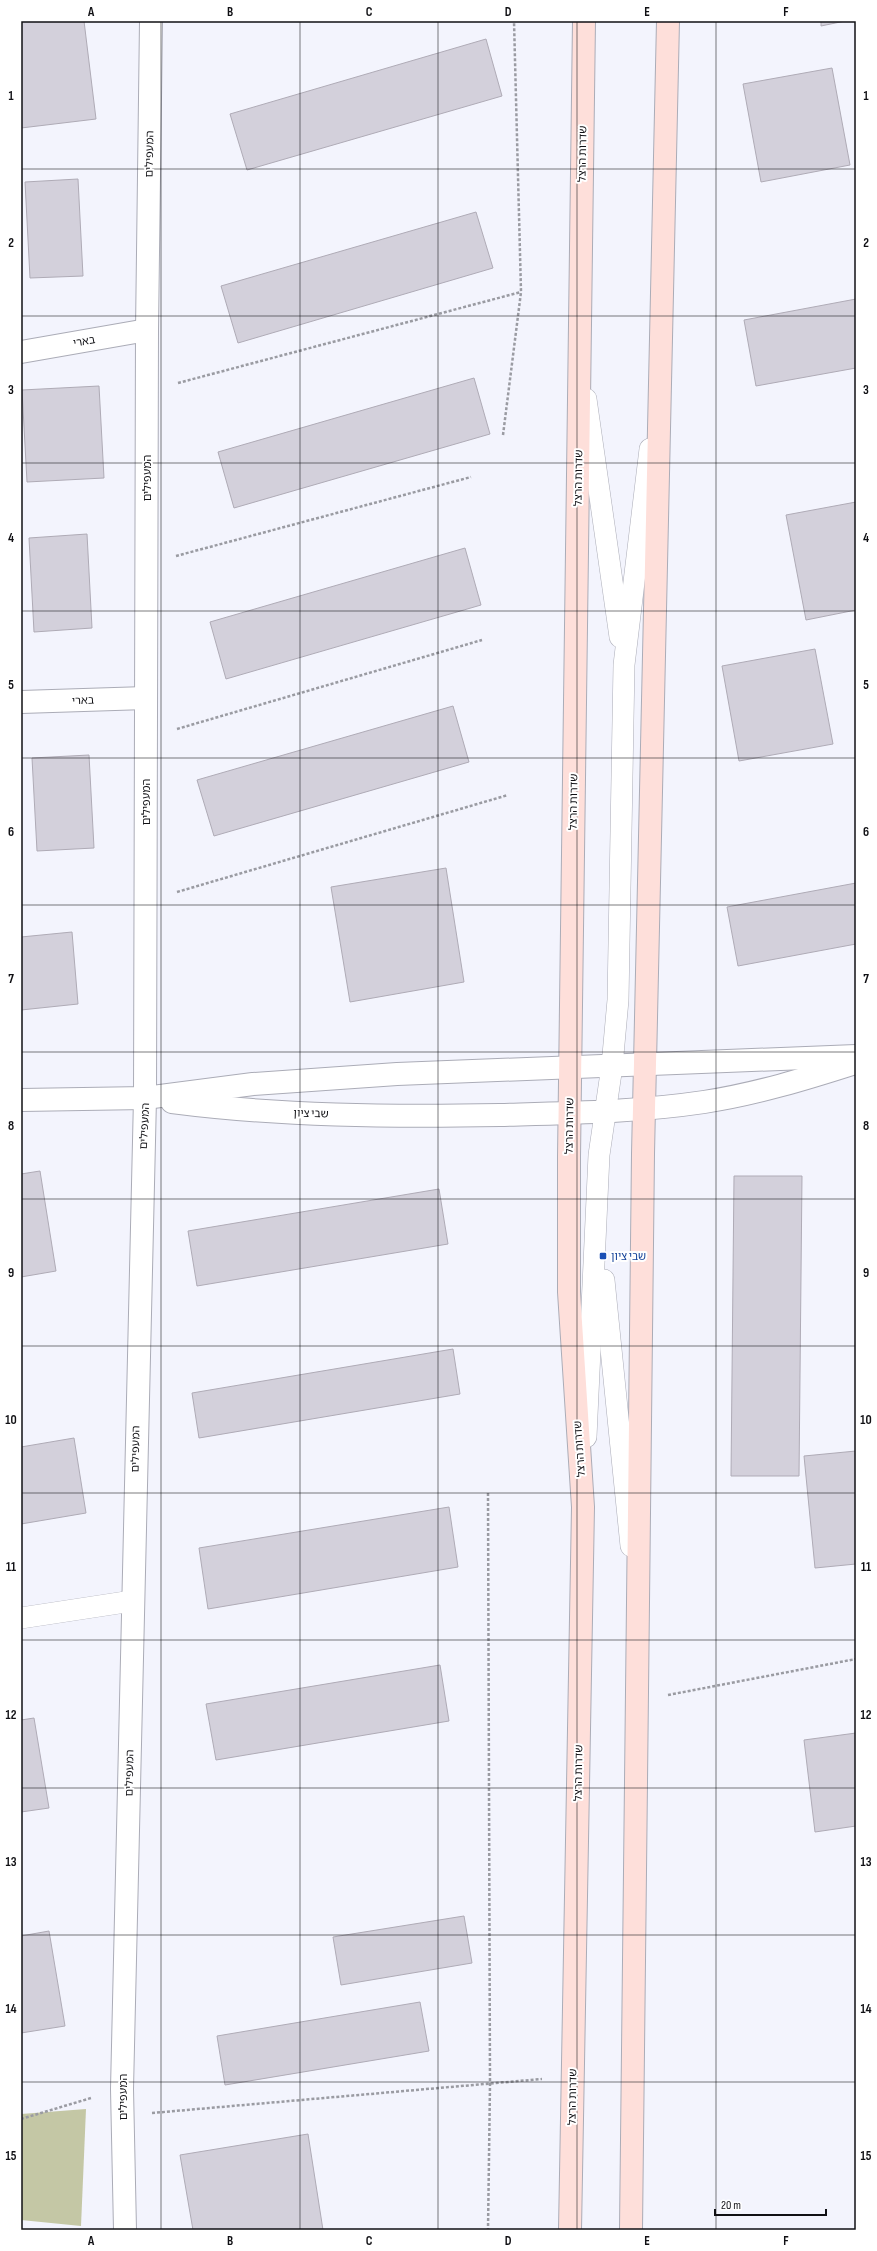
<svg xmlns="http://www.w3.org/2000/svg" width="877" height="2251" viewBox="0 0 877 2251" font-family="'Sofia Sans Condensed','Noto Sans Hebrew',sans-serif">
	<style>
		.green { fill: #c4c7a5 }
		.building { fill: #d3d0db; stroke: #afabb6 }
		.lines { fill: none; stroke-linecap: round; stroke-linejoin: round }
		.service-casing { stroke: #abacb7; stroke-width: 22 }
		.minor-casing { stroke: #abacb7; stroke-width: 24 }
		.tertiary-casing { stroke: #abacb7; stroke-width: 24 }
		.secondary-casing { stroke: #abacb7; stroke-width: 24 }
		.path { stroke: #9a9ba2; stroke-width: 2.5; stroke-dasharray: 3 2; stroke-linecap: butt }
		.service { stroke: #fff; stroke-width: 21 }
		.minor { stroke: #fff; stroke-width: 22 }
		.tertiary { stroke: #fff; stroke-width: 22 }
		.secondary { stroke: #fedfda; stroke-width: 22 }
		.grid { fill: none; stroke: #101014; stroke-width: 1; stroke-opacity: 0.55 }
		.transit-dot { fill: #1a4fb4; stroke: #fff; stroke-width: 1.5 }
		.labels { text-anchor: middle; stroke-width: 4; stroke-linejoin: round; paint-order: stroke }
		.street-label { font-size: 11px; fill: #101014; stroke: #fff }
		.transit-label { font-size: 11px; fill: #164399; stroke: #fff; text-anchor: start }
		.neatline { fill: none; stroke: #101014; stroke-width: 1.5 }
		.grid-label { font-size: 13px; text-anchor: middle; font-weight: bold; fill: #101014 }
	</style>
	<rect width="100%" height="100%" fill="#f3f4fd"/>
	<!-- green -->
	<polygon class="green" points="86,2109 81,2226 21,2220 21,2114"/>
	<!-- building -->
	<g class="building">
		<polygon points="21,21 84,21 96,119 21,128"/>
		<polygon points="821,21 845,21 821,26"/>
		<polygon points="486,39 502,96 247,170 230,114"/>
		<polygon points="832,68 850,165 761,182 743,84"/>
		<polygon points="78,179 83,276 30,278 25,182"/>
		<polygon points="476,212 493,268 238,343 221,286"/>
		<polygon points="856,299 856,368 756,386 744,320"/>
		<polygon points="474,378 490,434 234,508 218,452"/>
		<polygon points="99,386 104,478 27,482 22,390"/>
		<polygon points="856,502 856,610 806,620 786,515"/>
		<polygon points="87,534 92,628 34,632 29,538"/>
		<polygon points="465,548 481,605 226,679 210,622"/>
		<polygon points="815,649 833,744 739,761 722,666"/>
		<polygon points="453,706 469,762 214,836 197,780"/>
		<polygon points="89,755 94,848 37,851 32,758"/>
		<polygon points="446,868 464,982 350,1002 331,887"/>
		<polygon points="856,883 856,944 738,966 727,907"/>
		<polygon points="72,932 78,1004 21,1010 21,937"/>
		<polygon points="40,1171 56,1271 21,1277 21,1174"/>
		<polygon points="734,1176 802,1176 799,1476 731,1476"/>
		<polygon points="439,1189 448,1244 197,1286 188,1231"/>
		<polygon points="453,1349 460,1394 199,1438 192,1393"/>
		<polygon points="74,1438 86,1513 21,1524 21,1447"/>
		<polygon points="856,1451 856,1564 815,1568 804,1456"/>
		<polygon points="449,1507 458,1567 208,1609 199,1548"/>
		<polygon points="440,1665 449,1721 216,1760 206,1704"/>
		<polygon points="34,1718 49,1808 21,1812 21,1720"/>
		<polygon points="856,1733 856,1826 815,1832 804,1740"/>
		<polygon points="464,1916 472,1963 341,1985 333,1937"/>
		<polygon points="49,1931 65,2026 21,2033 21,1936"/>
		<polygon points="420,2002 429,2051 225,2085 217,2036"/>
		<polygon points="308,2134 323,2230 193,2230 180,2155"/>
	</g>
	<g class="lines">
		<!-- service casing -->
		<g class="service-casing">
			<g id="service">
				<polyline points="586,399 620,637"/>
				<polyline points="604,1280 631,1546"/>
				<polyline points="586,1437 599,1155 612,1066 618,1000 624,665 650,449"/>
				<polyline points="21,1618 132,1601"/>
			</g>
		</g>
		<!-- minor casing -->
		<g class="minor-casing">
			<g id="minor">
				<polyline points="21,352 147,330"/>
				<polyline points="21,702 146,698"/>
				<polyline points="125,2230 122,2089 145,1098 147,330 151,21"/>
			</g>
		</g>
		<!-- tertiary casing -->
		<g class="tertiary-casing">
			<g id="tertiary">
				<polyline points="21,1100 145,1098 253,1084 397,1074 856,1056"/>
				<path d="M172 1102C280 1116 391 1117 500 1115 569 1113 637 1112 704 1102 756 1094 805 1079 855 1063"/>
			</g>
		</g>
		<!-- secondary casing -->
		<g class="secondary-casing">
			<g id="secondary">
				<polyline points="570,2230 583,1507 569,1292 569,1157 584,21"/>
				<polyline points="631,2230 643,1154 668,21"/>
			</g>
		</g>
		<!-- path -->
		<g class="path">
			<polyline points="178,383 521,292"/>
			<polyline points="503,435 521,292 514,21"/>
			<polyline points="176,556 471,477"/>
			<polyline points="177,729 482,640"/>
			<polyline points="177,892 508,795"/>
			<polyline points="488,1493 490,2084 488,2230"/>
			<polyline points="668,1695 856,1659"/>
			<polyline points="152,2113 542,2079"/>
			<polyline points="21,2119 91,2098"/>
		</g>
		<!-- service -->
		<use href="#service" class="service"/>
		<!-- minor -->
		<use href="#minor" class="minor"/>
		<!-- tertiary -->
		<use href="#tertiary" class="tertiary"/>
		<!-- secondary -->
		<use href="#secondary" class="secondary"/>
	</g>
	<!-- grid -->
	<path class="grid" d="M161 21V2230M300 21V2230M438 21V2230M577 21V2230M716 21V2230M21 169H856M21 316H856M21 463H856M21 611H856M21 758H856M21 905H856M21 1052H856M21 1199H856M21 1346H856M21 1493H856M21 1640H856M21 1788H856M21 1935H856M21 2082H856"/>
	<!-- markers -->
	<rect class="transit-dot" x="599" y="1252" width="8" height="8" rx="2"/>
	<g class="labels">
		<!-- street labels -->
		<g class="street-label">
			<text transform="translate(149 154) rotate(-89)" y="4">המעפילים</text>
			<text transform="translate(582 154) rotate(-89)" y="4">שדרות הרצל</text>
			<text transform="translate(84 341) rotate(-10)" y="4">בארי</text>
			<text transform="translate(147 478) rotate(-90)" y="4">המעפילים</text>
			<text transform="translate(578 478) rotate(-89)" y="4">שדרות הרצל</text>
			<text transform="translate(83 700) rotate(-2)" y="4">בארי</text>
			<text transform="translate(146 802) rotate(-90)" y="4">המעפילים</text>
			<text transform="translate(573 802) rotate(-89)" y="4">שדרות הרצל</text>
			<text transform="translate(311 1113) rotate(2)" y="4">שבי ציון</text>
			<text transform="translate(144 1126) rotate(-87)" y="4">המעפילים</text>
			<text transform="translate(569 1126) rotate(-89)" y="4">שדרות הרצל</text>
			<text transform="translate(135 1449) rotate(-89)" y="4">המעפילים</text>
			<text transform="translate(579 1449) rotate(-94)" y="4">שדרות הרצל</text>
			<text transform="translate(129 1773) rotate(-89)" y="4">המעפילים</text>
			<text transform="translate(578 1773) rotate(-89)" y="4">שדרות הרצל</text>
			<text transform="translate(123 2097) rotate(-90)" y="4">המעפילים</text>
			<text transform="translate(572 2097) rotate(-89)" y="4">שדרות הרצל</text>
		</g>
		<!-- transit labels -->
		<g class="transit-label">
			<text x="611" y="1260">שבי ציון</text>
		</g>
	</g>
	<!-- border -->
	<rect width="877" height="2251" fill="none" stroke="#ffffff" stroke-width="44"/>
	<!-- scale -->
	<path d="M715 2209v6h111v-6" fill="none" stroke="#101014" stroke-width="2"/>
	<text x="721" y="2209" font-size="12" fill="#101014" stroke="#ffffff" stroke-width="3" paint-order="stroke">20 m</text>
	<rect x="22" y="22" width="833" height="2207" class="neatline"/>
	<g class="grid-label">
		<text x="91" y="16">A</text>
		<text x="230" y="16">B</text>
		<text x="369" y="16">C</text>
		<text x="508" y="16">D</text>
		<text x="647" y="16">E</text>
		<text x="786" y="16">F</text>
		<text x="11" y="100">1</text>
		<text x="866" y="100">1</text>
		<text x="11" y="247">2</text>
		<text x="866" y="247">2</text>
		<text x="11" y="394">3</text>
		<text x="866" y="394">3</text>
		<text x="11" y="542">4</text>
		<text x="866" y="542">4</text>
		<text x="11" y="689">5</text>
		<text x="866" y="689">5</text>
		<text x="11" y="836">6</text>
		<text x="866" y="836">6</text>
		<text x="11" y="983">7</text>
		<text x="866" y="983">7</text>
		<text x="11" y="1130">8</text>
		<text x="866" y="1130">8</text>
		<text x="11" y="1277">9</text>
		<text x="866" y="1277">9</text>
		<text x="11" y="1424">10</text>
		<text x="866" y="1424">10</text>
		<text x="11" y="1571">11</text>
		<text x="866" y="1571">11</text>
		<text x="11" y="1719">12</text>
		<text x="866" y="1719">12</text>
		<text x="11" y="1866">13</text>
		<text x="866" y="1866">13</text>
		<text x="11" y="2013">14</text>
		<text x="866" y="2013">14</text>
		<text x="11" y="2160">15</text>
		<text x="866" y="2160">15</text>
		<text x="91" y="2245">A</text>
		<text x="230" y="2245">B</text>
		<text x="369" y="2245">C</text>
		<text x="508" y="2245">D</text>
		<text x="647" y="2245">E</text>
		<text x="786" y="2245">F</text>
	</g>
</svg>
